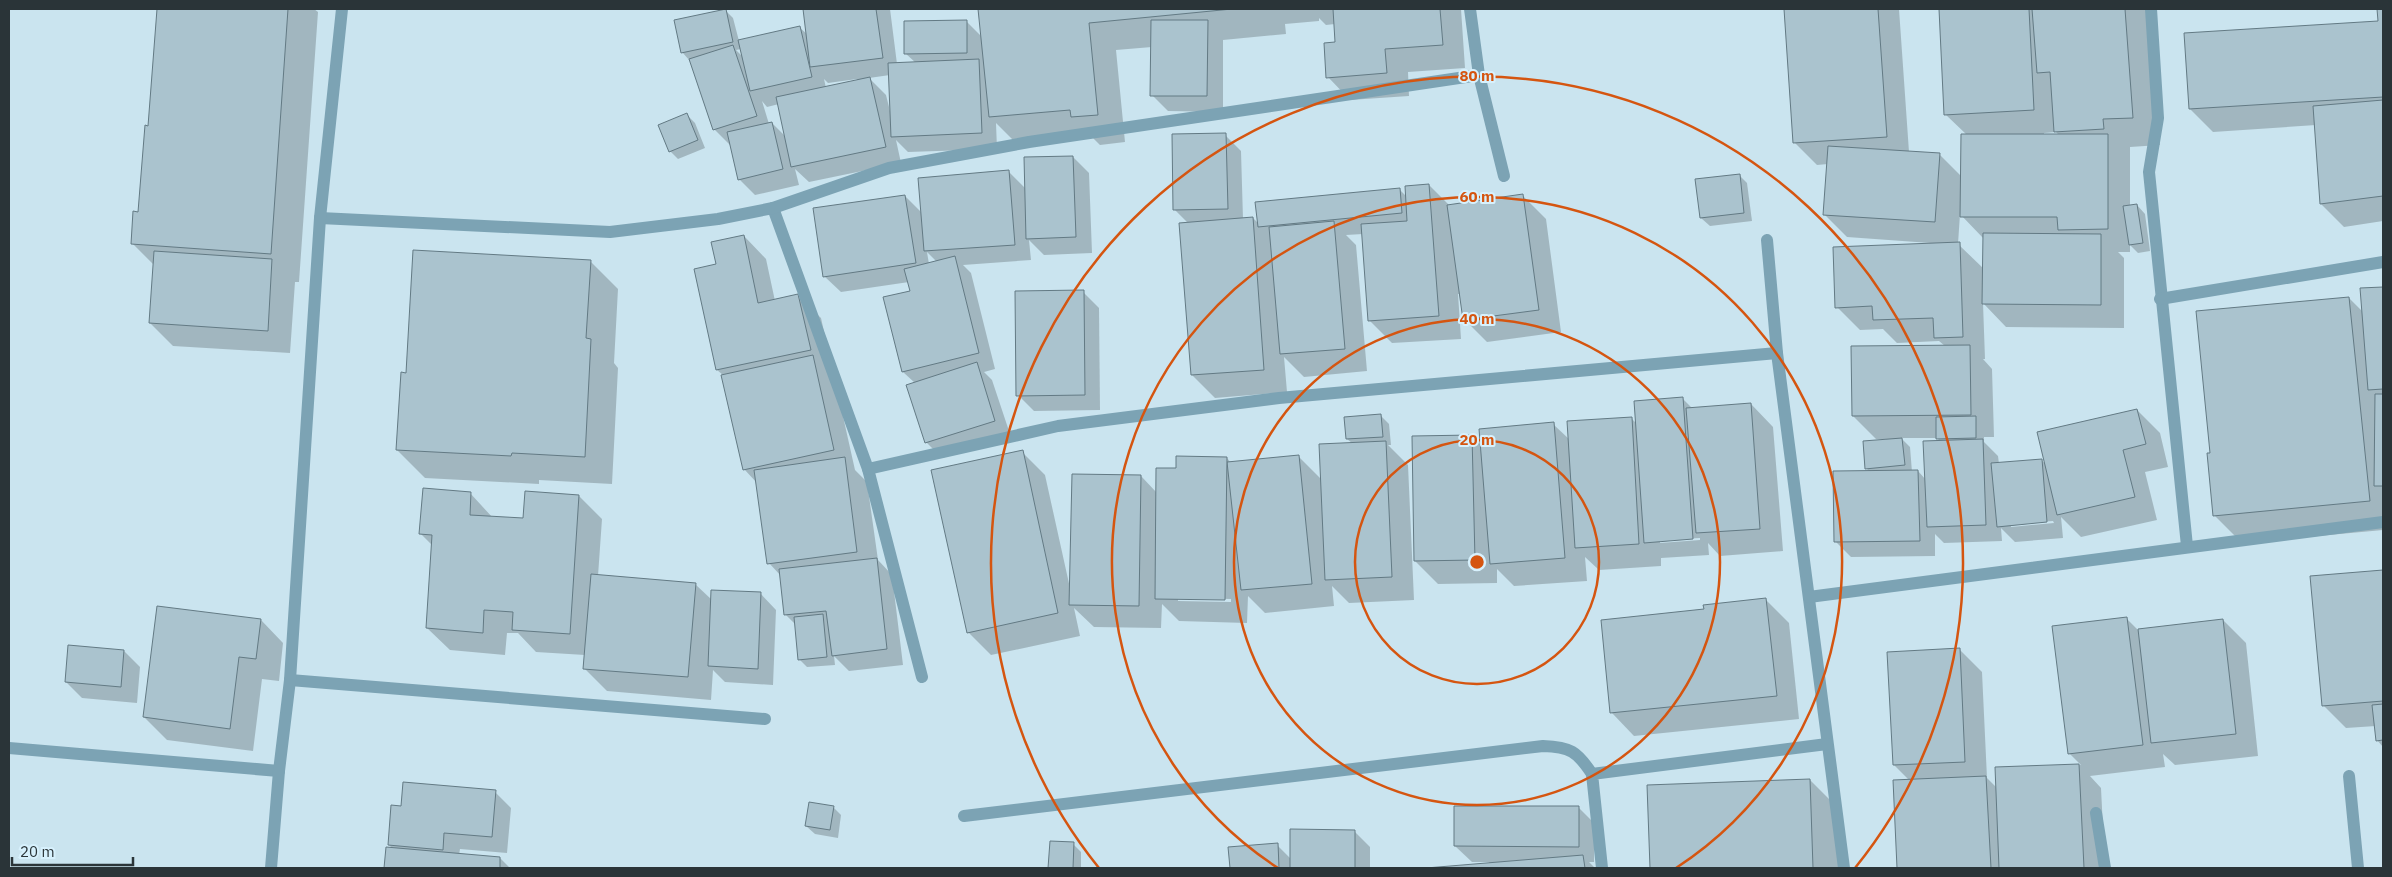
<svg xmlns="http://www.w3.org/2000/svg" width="2392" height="877" viewBox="0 0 2392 877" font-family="'IBM Plex Sans',sans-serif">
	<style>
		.shadow { fill: #0003; fill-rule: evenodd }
		.building { fill: #aac3ce; stroke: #637a84 }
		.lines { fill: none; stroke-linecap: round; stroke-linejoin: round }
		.service { stroke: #7ca3b4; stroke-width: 12 }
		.minor { stroke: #7ca3b4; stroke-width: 12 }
		.ring { fill: none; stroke: #d55510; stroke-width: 2.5 }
		.centre { fill: #d55510; stroke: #d7f1fd; stroke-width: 2.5 }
		.ring-label { font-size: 15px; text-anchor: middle; font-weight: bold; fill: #d55510; stroke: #d7f1fd; stroke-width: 4; stroke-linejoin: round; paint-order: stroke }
	</style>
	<rect width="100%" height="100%" fill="#cae4ef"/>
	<!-- shadow -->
	<g class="shadow">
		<polygon points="158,9 314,9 318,12 299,282 295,282 290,353 173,346 150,323 154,265 132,243 139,213 149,127"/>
		<path d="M804 9H890L897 64 916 63 905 53 966 21 982 37 979 9H1461L1465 68 1408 72 1409 96 1350 100 1328 77 1336 43 1335 24 1326 25 1319 18V21L1285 24 1286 34 1223 40V112L1168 111 1152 95V47L1116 50 1125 142 1100 145 1093 138 1018 145 996 123 997 149 908 152 896 140 901 163 809 182 795 169 799 185 755 195 739 179 730 145 714 129 690 61 682 52 725 10 733 18 739 41 799 27 808 35ZM741 49 743 57 736 50ZM890 75 891 110 890 111 886 95 869 78ZM824 79 828 83 857 79V81L826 88ZM762 101 767 107 779 104 786 137 772 123 769 124Z"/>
		<path d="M1785 9H1899L1909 152 1939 154 1962 177 1967 135 1945 114 1940 9H2151L2160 145 2130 147V206L2137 205 2145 214 2150 251 2138 253 2130 245V252H2118L2124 258V328L2006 327 1983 303 1985 359H1983L1992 369 1994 437H1984V442L1998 456 1999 464 2041 460 2047 465 2137 410 2160 433 2168 467 2145 472 2157 520 2081 537 2061 517 2063 538 2015 542 2001 528 2002 541 1944 543 1935 534V556L1851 557 1835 541 1870 472 1866 468 1886 441V439H1876L1853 416 1945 346 1939 341 1897 343 1883 329 1860 330 1837 307 1930 243 1847 237 1825 215 1828 164 1817 165 1794 142ZM2056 132 2059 135H2044V133ZM1960 214 1984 239V269L1958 244ZM1901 438H1937L1941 442 1926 480 1918 471 1912 472 1910 447ZM2053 521 2054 523 2011 527V524Z"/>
		<polygon points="2378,9 2383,9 2383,221 2344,227 2321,204 2316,125 2213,132 2190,109 2379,22"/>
		<polygon points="687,115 695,123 705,148 678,159 670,151"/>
		<polygon points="1225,135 1241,151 1243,219 1253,218 1259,224 1400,190 1407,197 1429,185 1450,206 1523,196 1546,219 1561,332 1487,342 1464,319 1460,294 1458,294 1461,339 1392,343 1369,320 1363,234 1346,235 1356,245 1367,371 1304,377 1284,357 1287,392 1215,398 1192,375 1188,223 1174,209"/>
		<path d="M1073 157 1089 173 1092 253 1044 255 1029 240 1031 260 963 265 971 273 995 369 984 372 992 380 1011 437 942 458 926 442 915 383 903 372 911 292 909 282 841 292 824 276 905 196 923 214 1008 171 1026 189ZM927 252 937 262 929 264Z"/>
		<polygon points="1739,175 1747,183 1752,221 1710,226 1701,218 1697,180"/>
		<polygon points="744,236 766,259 775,301 798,296 821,318 855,470 867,482 878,560 892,575 903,665 849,671 834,656 835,665 807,667 799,659 796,625 785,614 781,576 769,563 757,483 744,469 723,375 717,370 717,265"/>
		<polygon points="590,261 618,289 614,363 618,368 612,484 539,480 539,484 425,478 397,450 407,374"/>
		<polygon points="2383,288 2383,530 2242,543 2214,515 2211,454 2349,298 2363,312 2361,290"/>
		<polygon points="1083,292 1099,308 1100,410 1034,411 1018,395"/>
		<path d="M1683 399 1693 409 1751 404 1773 427 1783 551 1720 556 1708 543 1709 555 1661 558V566L1599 570 1585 557 1587 581 1514 586 1497 569V583L1438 584 1415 561 1472 436 1481 445 1553 424 1570 440 1631 418 1637 424ZM1700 538V540L1660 543V540Z"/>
		<path d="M1381 416 1389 424 1391 445H1388L1408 465 1414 600 1349 603 1332 586 1334 606 1265 613 1248 596 1247 623 1179 621 1162 604 1161 628 1094 627 1074 608 1080 636 991 655 968 632 1022 452 1045 475 1070 588 1141 476 1157 493 1177 469 1227 458 1231 463 1298 456 1322 480 1352 443 1347 439ZM1178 598 1231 599V602L1178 601Z"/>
		<polygon points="470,493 493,518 524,520 579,496 602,519 598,576 695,584 712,600 760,593 776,610 773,685 725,682 713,670 711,700 607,691 584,668 585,655 536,652 518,633 507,633 505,655 450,650 427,628 433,546 420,533"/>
		<polygon points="2383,571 2383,747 2377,740 2376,726 2346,728 2323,705 2311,577"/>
		<polygon points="1766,600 1789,623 1799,719 1634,736 1612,713 1705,610"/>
		<polygon points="2127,619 2138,630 2223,620 2246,643 2258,756 2175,765 2163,754 2165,767 2090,776 2101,788 2105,868 1899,868 1895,781 1910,781 1894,765 1959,649 1982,672 1987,778 1997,788 1996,768 2081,765 2069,753"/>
		<polygon points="261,620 283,643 279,681 262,679 253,751 167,740 144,717"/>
		<polygon points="124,651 140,667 137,703 82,698 66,682"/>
		<polygon points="1810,780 1838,808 1840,868 1651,868 1648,786"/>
		<polygon points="495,792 511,808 507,853 460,849 459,855 500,858 510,868 386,868 387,849 393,849 389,845 402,808"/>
		<polygon points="833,807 841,815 838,838 815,834 806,826"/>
		<polygon points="1578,807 1594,823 1594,862 1589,862 1595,868 1440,868 1489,864 1489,862 1472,862 1455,846"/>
		<polygon points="1354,831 1370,847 1370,868 1231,868 1230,848 1277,845 1291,859"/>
		<polygon points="1051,842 1073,844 1081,852 1081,868 1050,868"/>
	</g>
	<!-- building -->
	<g class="building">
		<polygon points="157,9 288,9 271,254 131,244 133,211 138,212 145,125 148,126"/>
		<polygon points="726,9 733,42 681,53 674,20"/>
		<polygon points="803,9 876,9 883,58 810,67"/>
		<polygon points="978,9 1232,9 1089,23 1098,115 1071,117 1070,110 989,117"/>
		<polygon points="1333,9 1440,9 1443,45 1385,49 1387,73 1326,78 1324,43 1335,42"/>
		<polygon points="1784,9 1878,9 1887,137 1793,143"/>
		<polygon points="1939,9 2029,9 2034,110 1944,115"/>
		<polygon points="2032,9 2125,9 2133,118 2103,119 2104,129 2054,132 2050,72 2037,73"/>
		<polygon points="2377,9 2383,9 2383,97 2189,109 2184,33 2378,21"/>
		<polygon points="967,20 967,53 904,54 904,21"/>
		<polygon points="1151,20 1208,20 1207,96 1150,96"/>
		<polygon points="800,26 812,77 750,91 738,40"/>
		<polygon points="733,45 757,116 713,130 689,59"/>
		<polygon points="979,59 982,133 891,137 888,63"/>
		<polygon points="870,77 886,147 791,167 776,97"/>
		<polygon points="2383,100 2383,196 2320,204 2313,106"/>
		<polygon points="687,113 698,140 669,152 658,125"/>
		<polygon points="772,122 783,169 738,180 727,132"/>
		<polygon points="1226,133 1228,209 1173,210 1172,134"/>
		<polygon points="1961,134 2108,134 2108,229 2058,230 2057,217 1960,217"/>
		<polygon points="1828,146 1940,153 1935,222 1823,215"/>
		<polygon points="1073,156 1076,237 1026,239 1024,157"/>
		<polygon points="1009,170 1015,245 924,251 918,178"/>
		<polygon points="1740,174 1744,213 1700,218 1695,179"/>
		<polygon points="1429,184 1439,316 1368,321 1361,224 1407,221 1405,186"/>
		<polygon points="1400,188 1402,213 1258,227 1255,202"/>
		<polygon points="1523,194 1539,310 1463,320 1447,205"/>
		<polygon points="905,195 916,263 823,277 813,208"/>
		<polygon points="2137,204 2143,243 2129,245 2123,206"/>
		<polygon points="1253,217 1264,370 1191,375 1179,223"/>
		<polygon points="1334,221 1345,349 1280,354 1269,227"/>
		<polygon points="1983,233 2101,234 2101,305 1982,304"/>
		<polygon points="744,235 758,303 798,294 811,350 716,370 694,269 716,264 711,242"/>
		<polygon points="1960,242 1963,337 1934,338 1933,318 1873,320 1872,306 1835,308 1833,247"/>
		<polygon points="413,250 591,260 586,338 591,339 585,457 512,453 511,456 396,450 401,372 406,373"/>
		<polygon points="154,251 272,259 268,331 149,323"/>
		<polygon points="955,256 979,353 902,372 883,297 910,291 904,269"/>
		<polygon points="2383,287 2383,389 2368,390 2360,288"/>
		<polygon points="1084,290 1085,395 1016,396 1015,291"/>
		<polygon points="2349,297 2370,501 2213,516 2207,453 2210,453 2196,311"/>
		<polygon points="1970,345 1971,415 1852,416 1851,346"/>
		<polygon points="813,355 834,450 743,470 721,375"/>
		<polygon points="977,362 995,421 925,443 906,385"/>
		<polygon points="2375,394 2383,394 2383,486 2374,486"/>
		<polygon points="1683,397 1693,539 1644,543 1634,401"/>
		<polygon points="1751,403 1760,529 1696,533 1686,408"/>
		<polygon points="2137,409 2146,444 2123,450 2135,497 2057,515 2037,432"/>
		<polygon points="1381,414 1383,437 1346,439 1344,417"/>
		<polygon points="1976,416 1976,438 1936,439 1936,417"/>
		<polygon points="1632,417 1639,544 1575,548 1567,421"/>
		<polygon points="1554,422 1565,558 1490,564 1479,429"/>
		<polygon points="1472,435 1475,560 1414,561 1412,436"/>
		<polygon points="1902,438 1905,465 1865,469 1863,441"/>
		<polygon points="1983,439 1986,525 1927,527 1923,441"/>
		<polygon points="1386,441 1392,577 1325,580 1319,444"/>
		<polygon points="1023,450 1058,613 967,633 931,470"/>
		<polygon points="1299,455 1312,584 1241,590 1227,462"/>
		<polygon points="1176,456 1227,457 1225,600 1155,599 1156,468 1176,468"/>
		<polygon points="845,457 857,552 767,564 754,470"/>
		<polygon points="2042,459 2047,522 1997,527 1991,463"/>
		<polygon points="1918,470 1920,541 1834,542 1833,471"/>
		<polygon points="1072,474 1141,475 1139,606 1069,605"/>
		<polygon points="423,488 471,492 470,515 523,518 525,491 579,495 570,634 512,630 513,612 484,610 483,633 426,628 432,535 419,534"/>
		<polygon points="877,558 887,649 832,656 826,611 784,615 779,569"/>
		<polygon points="2383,570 2383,701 2322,706 2310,576"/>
		<polygon points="591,574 696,583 688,677 583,669"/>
		<polygon points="711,590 761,592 758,669 708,666"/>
		<polygon points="1766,598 1777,696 1610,713 1601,620 1704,609 1703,605"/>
		<polygon points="157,606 261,619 256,659 239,657 230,729 143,717"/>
		<polygon points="823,614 827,657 798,660 794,617"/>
		<polygon points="2127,617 2143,745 2068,754 2052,626"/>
		<polygon points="2223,619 2236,734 2151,743 2138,629"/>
		<polygon points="68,645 124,650 121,687 65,682"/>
		<polygon points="1960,648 1965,762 1893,765 1887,652"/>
		<polygon points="2383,704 2383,740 2376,741 2372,705"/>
		<polygon points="2079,764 2084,868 1999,868 1995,767"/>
		<polygon points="1986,776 1991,868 1897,868 1893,780"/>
		<polygon points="1810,779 1813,868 1650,868 1647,785"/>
		<polygon points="403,782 496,790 492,837 444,833 443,850 388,845 391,805 401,806"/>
		<polygon points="809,802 834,806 830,830 805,826"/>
		<polygon points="1454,806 1579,806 1579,847 1454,846"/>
		<polygon points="1290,829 1355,830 1355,868 1290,868"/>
		<polygon points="1050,841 1074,842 1073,868 1048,868"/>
		<polygon points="1278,843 1279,868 1230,868 1228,847"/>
		<polygon points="386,847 500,857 500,868 384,868"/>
		<polygon points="1583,855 1585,868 1426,868"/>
	</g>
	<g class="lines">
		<!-- service -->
		<polyline class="service" points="9,748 279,771"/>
		<!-- minor -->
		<g class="minor">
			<polyline points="1470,9 1479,75 1504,176"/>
			<polyline points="2151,9 2158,118 2149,172 2187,546"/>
			<polyline points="773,208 868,469 922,677"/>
			<polyline points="320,218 610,232 718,219 773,208 889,168 1029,142 1479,75"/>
			<polyline points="1767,240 1777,353 1844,868"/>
			<polyline points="2160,299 2383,262"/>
			<polyline points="868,469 1058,426 1279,398 1777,353"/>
			<polyline points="1809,597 2383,522"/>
			<polyline points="290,680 765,719"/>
			<polyline points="2349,776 2358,868"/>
			<polyline points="2096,813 2105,868"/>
			<path d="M964 816 1543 746C1570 747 1577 751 1592 774"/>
			<polyline points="271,868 279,771 290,680 320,218 342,9"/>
			<polyline points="1602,868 1592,774 1827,744"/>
		</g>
	</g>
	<!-- distance rings -->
	<g class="ring">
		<circle cx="1477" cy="562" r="122"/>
		<circle cx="1477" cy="562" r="243"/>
		<path d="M1278 868A365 365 0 1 1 1676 868"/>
		<path d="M1099 868A486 486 0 1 1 1855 868"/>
	</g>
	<circle cx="1477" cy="562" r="8" class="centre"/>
	<g class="ring-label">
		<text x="1477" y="81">80 m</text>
		<text x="1477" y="202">60 m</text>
		<text x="1477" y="324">40 m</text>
		<text x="1477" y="445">20 m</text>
	</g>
	<!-- border -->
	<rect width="2392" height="877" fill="none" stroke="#2a3438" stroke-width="20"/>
	<!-- scale -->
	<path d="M12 857v8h121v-8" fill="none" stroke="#2a3438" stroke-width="2.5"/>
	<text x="20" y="857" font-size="15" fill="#2a3438" stroke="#d7f1fd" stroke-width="4" paint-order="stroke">20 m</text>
</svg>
